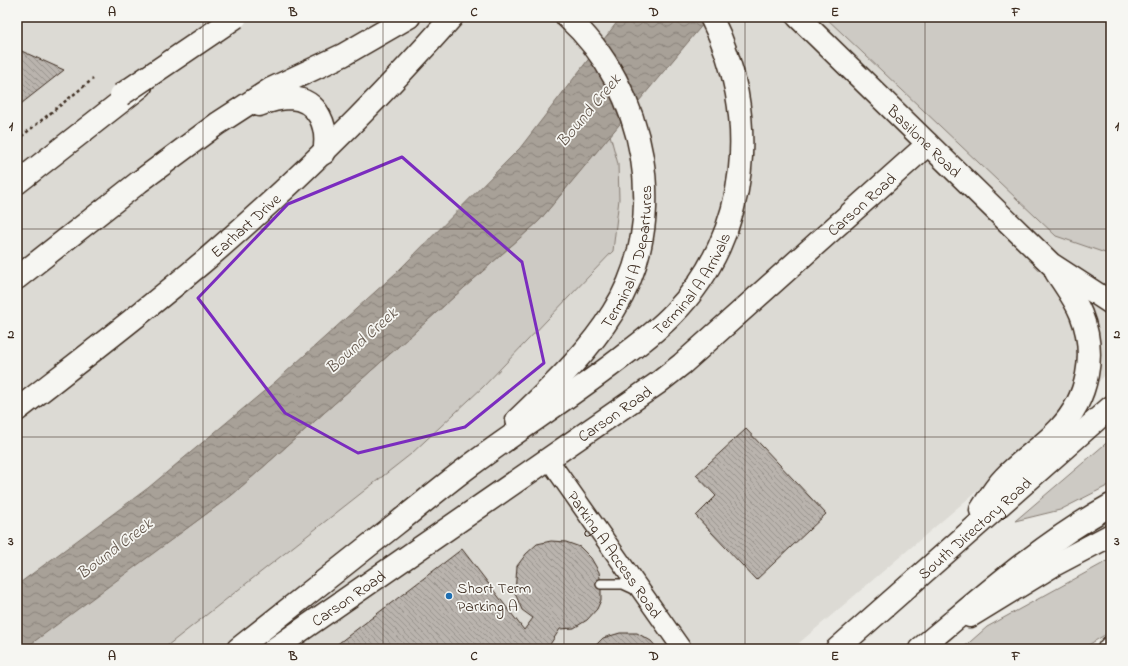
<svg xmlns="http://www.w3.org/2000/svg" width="1128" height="666" viewBox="0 0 1128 666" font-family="'Indie Flower',sans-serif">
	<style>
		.built { fill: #dcdad4 }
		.grass { fill: #cdcac4; stroke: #847a71 }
		.water { fill: url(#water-waves); stroke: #7c7167 }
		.building { fill: url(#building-back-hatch); stroke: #3b2a1e }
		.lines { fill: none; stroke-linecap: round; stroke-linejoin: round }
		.service-casing { stroke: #3b2a1e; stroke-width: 12 }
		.minor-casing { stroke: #3b2a1e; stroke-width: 21 }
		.tertiary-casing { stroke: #3b2a1e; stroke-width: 25 }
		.trunk-casing { stroke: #3b2a1e; stroke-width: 25 }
		.motorway-casing { stroke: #3b2a1e; stroke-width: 25 }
		.path { stroke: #3b2a1e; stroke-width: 2.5; stroke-dasharray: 3 3; stroke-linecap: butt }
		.service { stroke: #f6f6f2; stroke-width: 9 }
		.minor { stroke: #f6f6f2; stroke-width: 18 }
		.tertiary { stroke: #f6f6f2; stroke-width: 22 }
		.trunk { stroke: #f6f6f2; stroke-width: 22 }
		.motorway { stroke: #f6f6f2; stroke-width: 22 }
		.tertiary-bridge-casing { stroke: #3b2a1e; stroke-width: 25; stroke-linecap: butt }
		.tertiary-bridge { stroke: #f6f6f2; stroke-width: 22 }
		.marked { fill: none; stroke: #7b2cbf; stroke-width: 3; stroke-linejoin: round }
		.grid { fill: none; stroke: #3b2a1e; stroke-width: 1; stroke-opacity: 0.55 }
		.poi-dot { fill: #1f6fb2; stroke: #f6f6f2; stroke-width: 1.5 }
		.labels { text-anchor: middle; stroke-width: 3.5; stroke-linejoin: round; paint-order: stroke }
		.street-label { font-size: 16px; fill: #3b2a1e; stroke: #f6f6f2 }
		.poi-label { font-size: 16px; fill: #3b2a1e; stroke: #f6f6f2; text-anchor: start }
		.water-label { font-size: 17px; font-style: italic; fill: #615449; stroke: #f6f6f2 }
		.neatline { fill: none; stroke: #3b2a1e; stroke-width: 1.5 }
		.grid-label { font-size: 13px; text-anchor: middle; font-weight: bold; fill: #3b2a1e }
	</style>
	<defs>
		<pattern id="water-waves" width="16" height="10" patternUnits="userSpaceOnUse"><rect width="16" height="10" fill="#a8a198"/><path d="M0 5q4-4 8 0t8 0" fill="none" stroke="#8a837b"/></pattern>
		<pattern id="building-back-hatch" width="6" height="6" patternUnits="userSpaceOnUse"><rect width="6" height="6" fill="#bab4ae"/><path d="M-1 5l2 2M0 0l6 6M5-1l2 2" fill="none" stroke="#98938d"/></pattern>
	</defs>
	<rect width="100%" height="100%" fill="#ebeae5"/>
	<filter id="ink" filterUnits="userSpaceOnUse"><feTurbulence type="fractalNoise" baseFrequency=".025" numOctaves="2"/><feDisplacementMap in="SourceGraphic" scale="8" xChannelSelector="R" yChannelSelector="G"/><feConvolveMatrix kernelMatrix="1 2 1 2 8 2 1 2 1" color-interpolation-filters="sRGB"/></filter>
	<g filter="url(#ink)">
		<!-- built -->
		<polygon class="built" points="17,17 1111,17 1111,370 1018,456 792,649 17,649"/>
		<!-- grass -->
		<g class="grass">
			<polygon points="825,17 1111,17 1111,255 1056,236"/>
			<polygon points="610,135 618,164 619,199 613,251 483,387 411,454 163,649 24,649 63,619 232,495 539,221"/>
			<polygon points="1111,439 1111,484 1060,510 1015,521"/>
			<polygon points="1111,559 1111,631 1082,649 962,649 987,627"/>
		</g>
		<!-- water -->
		<polygon class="water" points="621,17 709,17 539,221 232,495 24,649 17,649 17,585 148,488 275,382 396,273 520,148"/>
		<!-- building -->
		<g class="building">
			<polygon points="17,49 64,70 17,107"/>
			<polygon points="746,429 826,514 756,580 696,516 716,496 696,475"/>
			<polygon points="551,541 566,542 580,547 591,558 599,572 601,584 601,600 597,609 587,620 574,628 560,629 547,649 331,649 462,549 524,630 533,618 522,610 515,593 517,566 526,554 537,544"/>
			<polygon points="620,633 637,633 651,641 658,649 592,649 603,638"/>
		</g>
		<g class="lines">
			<!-- service casing -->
			<g class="service-casing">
				<polyline id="service" points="601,584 623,584 636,590"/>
			</g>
			<!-- minor casing -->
			<g class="minor-casing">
				<g id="minor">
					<path id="s1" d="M549 460 682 649"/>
				</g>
			</g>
			<!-- tertiary casing -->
			<g class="tertiary-casing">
				<g id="tertiary">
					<path id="s2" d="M798 17 1051 264 1111 303"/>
					<path d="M259 105C269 101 279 98 290 98 319 99 329 128 324 153"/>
					<polyline points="17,183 141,86"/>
					<polyline points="17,278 139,182 217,124 271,89 343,55 409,17"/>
					<path id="s3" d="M17 410C81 360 147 310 209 257 295 183 376 103 452 17"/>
					<path id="s4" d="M517 420C552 386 587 354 613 312 672 220 646 88 567 17"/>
					<path d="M981 510C988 499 995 487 1004 478 1021 460 1042 447 1059 429 1088 399 1097 354 1081 314 1075 299 1065 286 1056 272"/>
					<path id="s5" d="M238 649C291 607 343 566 396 524 422 504 447 482 475 462 525 425 578 392 627 353 643 341 660 328 674 313 751 234 760 113 711 17"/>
					<path id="s6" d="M274 649 658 383 682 364 928 144"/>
					<path id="s7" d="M837 649 1111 407"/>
				</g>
			</g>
			<!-- trunk casing -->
			<g class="trunk-casing">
				<polyline id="trunk" points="970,616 1052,566 1111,535"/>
			</g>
			<!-- motorway casing -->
			<g class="motorway-casing">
				<g id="motorway">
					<path d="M920 649C982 597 1041 544 1111 505"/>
					<polyline points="1109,649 1111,647"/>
				</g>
			</g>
			<!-- path -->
			<polyline class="path" points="17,140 93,79"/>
			<!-- service -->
			<use href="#service" class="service"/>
			<!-- minor -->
			<use href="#minor" class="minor"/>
			<!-- tertiary -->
			<use href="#tertiary" class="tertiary"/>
			<!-- trunk -->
			<use href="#trunk" class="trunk"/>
			<!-- motorway -->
			<use href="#motorway" class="motorway"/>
			<!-- tertiary-bridge casing -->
			<g class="tertiary-bridge-casing">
				<polyline id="tertiary-bridge" points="121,95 236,17"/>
			</g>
			<!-- tertiary-bridge -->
			<use href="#tertiary-bridge" class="tertiary-bridge"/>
		</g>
	</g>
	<!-- marked area -->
	<path class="marked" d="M402 157 522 262 544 363 465 427 358 453 285 413 198 298 288 204Z"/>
	<!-- grid -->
	<path class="grid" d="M203 17V649M383 17V649M564 17V649M745 17V649M925 17V649M17 229H1111M17 437H1111"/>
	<!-- markers -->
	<circle class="poi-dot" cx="449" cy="596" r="4"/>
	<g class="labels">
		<!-- street labels -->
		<g class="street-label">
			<text dy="6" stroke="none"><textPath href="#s2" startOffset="177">Basilone Road</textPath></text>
			<text dy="6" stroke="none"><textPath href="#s6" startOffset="738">Carson Road</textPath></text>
			<text dy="6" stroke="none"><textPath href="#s3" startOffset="294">Earhart Drive</textPath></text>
			<text dy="6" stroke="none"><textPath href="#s4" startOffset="203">Terminal A Departures</textPath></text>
			<text dy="6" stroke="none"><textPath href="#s5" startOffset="585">Terminal A Arrivals</textPath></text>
			<text dy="6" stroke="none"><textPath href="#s6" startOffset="414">Carson Road</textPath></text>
			<text dy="6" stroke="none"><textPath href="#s7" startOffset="183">South Directory Road</textPath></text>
			<text dy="6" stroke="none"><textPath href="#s1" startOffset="115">Parking A Access Road</textPath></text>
			<text dy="6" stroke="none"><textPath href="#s6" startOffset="90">Carson Road</textPath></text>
		</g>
		<!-- poi labels -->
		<g class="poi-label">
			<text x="457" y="593">Short Term<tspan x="457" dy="18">Parking A</tspan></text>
		</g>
		<!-- water labels -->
		<g class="water-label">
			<text transform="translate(588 110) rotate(-50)" y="6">Bound Creek</text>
			<text transform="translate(361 340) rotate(-42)" y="6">Bound Creek</text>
			<text transform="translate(114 548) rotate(-37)" y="6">Bound Creek</text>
		</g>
	</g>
	<!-- margin -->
	<rect width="1128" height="666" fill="none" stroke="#f6f6f2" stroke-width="44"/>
	<rect x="22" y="22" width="1084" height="622" class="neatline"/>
	<g class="grid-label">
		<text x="112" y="16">A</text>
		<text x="293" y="16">B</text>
		<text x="474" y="16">C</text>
		<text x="654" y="16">D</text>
		<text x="835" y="16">E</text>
		<text x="1016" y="16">F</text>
		<text x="11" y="130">1</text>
		<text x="1117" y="130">1</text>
		<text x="11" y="338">2</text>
		<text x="1117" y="338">2</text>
		<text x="11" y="545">3</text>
		<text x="1117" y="545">3</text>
		<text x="112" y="660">A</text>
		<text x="293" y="660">B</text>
		<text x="474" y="660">C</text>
		<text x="654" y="660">D</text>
		<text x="835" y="660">E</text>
		<text x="1016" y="660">F</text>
	</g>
</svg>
